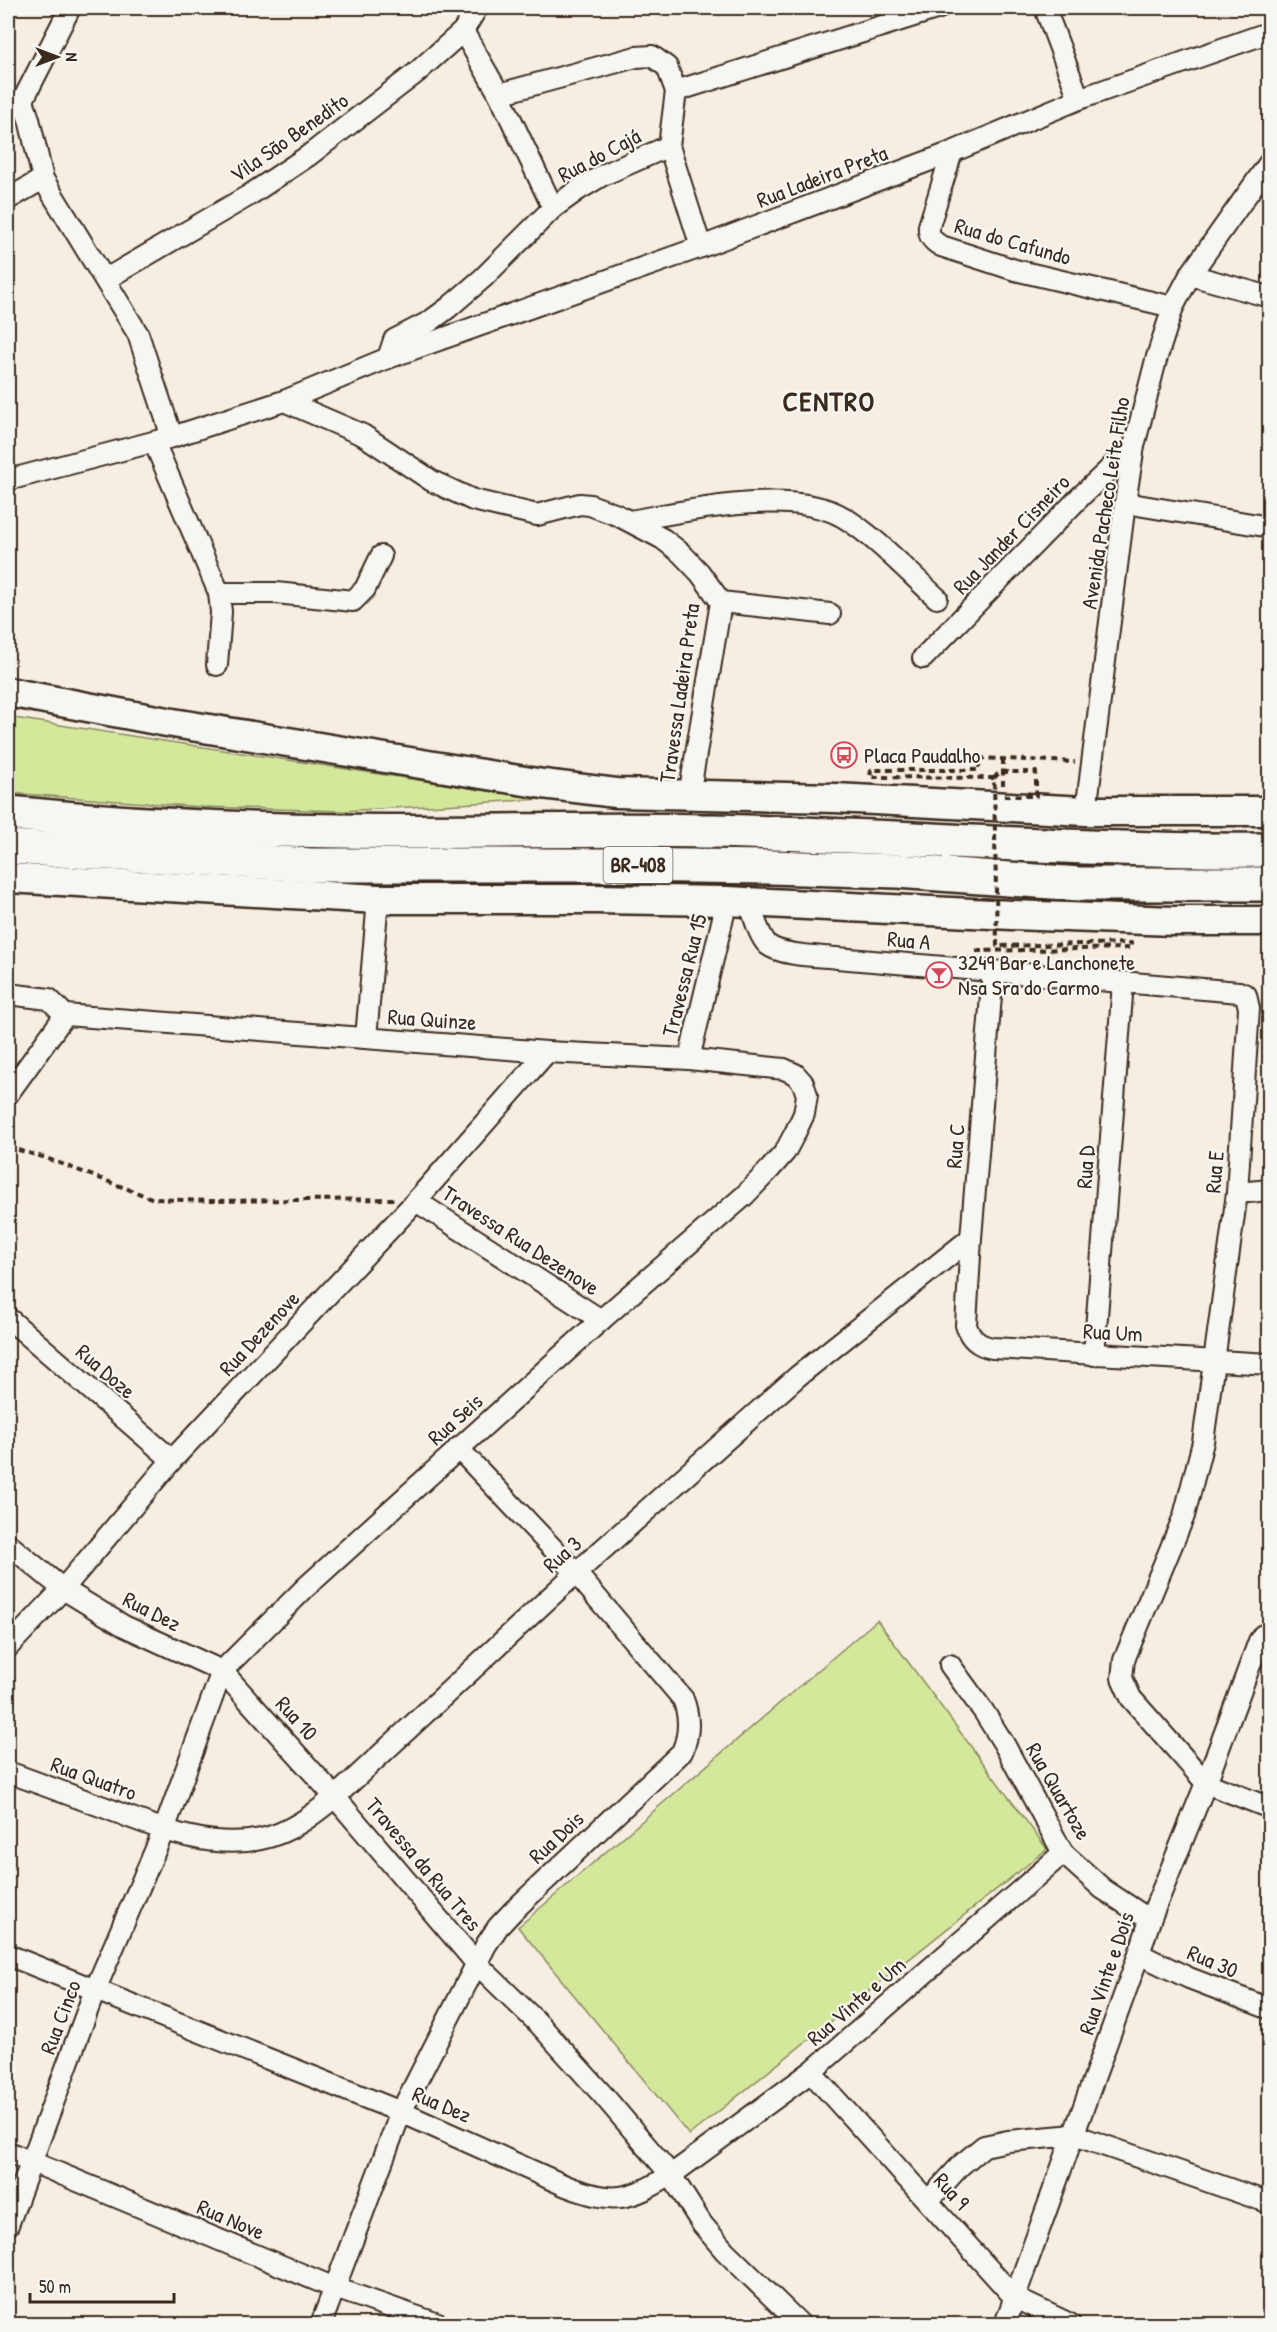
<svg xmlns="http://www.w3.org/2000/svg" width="1277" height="2332" viewBox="0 0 1277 2332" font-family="'Patrick Hand',sans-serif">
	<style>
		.green { fill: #d4e89c; stroke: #88895d; stroke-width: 1.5 }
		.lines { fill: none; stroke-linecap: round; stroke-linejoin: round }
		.street-casing { stroke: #3b2a1e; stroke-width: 24 }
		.secondary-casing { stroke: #3b2a1e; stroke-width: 33 }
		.highway-casing { stroke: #3b2a1e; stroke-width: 38 }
		.path { stroke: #3b2a1e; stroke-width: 4; stroke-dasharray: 6 4.5; stroke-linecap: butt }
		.street { stroke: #f6f6f2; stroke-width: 20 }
		.secondary { stroke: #f6f6f2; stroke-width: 28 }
		.highway { stroke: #f6f6f2; stroke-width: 33 }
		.path-bridge { stroke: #3b2a1e; stroke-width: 4; stroke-dasharray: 6 4.5; stroke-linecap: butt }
		.labels { text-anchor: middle; stroke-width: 4.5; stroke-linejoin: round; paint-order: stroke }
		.shield { fill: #f6f6f2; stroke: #73675e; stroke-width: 1.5 }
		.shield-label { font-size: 21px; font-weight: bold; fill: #3b2a1e }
		.street-label { font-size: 22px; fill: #3b2a1e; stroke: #f6f6f2 }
		.poi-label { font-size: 22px; fill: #3b2a1e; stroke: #f6f6f2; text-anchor: start }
		.district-label { font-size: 28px; font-weight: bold; letter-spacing: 1.5px; fill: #3b2a1e; stroke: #f6f6f2 }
	</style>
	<rect width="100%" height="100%" fill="#f6eee2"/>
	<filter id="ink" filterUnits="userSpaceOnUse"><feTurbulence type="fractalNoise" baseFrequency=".0167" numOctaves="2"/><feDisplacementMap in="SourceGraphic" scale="12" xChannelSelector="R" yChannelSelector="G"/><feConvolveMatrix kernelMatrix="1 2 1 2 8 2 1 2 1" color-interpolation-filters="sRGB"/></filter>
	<g filter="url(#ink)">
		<!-- green -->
		<g class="green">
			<polygon points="8,717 542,799 343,811 202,807 8,793"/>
			<polygon points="877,1620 1047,1849 689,2135 518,1927"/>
		</g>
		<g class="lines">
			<!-- street casing -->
			<g class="street-casing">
				<g id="street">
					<polyline points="70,8 24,98 24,104 29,119 43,179 138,334 172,437"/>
					<polyline points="1045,8 1079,99"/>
					<polyline points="463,31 499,94 553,208"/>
					<polyline points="676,91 669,146 701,247"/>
					<polyline points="499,94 636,57 652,56 667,67 676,91 939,8"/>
					<path d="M952 152 929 226C928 236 932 241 941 246L1015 270 1173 307"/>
					<polyline points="8,199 43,179"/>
					<polyline points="1190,275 1270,297"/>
					<polyline points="106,279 248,196 308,156 416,73 463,31 477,8"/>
					<polyline points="388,358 701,247 952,152 1079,99 1270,32"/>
					<polyline points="284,401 388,358 394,340 429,322 448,308 483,278 553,208 578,190 603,175 669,146"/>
					<polyline points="154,442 219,593 221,612 217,665"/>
					<polyline points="8,480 172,437 284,401 363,435 432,481 473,500 537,515 580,504 590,505 617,515 663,539 681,553 700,573 721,602 689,796"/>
					<polyline points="1125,503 1270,527"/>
					<path d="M630 521C685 511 793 487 843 517 875 536 908 572 937 598"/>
					<polyline points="219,593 276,593 353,601 365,589 381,556"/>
					<polyline points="721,602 830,614"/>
					<polyline points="923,658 1081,496 1134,446"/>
					<polyline points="1086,811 1125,503 1134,446 1156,360 1173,307 1190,275 1270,162"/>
					<path d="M749 902C754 915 758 935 768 945 782 956 819 956 837 958L1239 992 1246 995 1249 1008 1237 1193 1203 1442 1184 1516 1124 1660 1122 1678 1131 1698 1206 1783 1270 1808"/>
					<path d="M993 972 971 1238 966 1325C970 1339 979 1346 993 1348L1270 1364"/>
					<polyline points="8,994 49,999 65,1015"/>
					<polyline points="366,1038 378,899"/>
					<polyline points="689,1059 727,901"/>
					<polyline points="8,1094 65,1015"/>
					<polyline points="1237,1193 1270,1190"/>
					<polyline points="416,1201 601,1320"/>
					<polyline points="8,1318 172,1460"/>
					<polyline points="1094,1355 1123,983"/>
					<polyline points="8,1544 63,1589 124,1626 222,1671 335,1797 476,1963 540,2025 603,2095 671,2175 702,2224 725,2251 800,2324"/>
					<polyline points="8,1647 63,1589 172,1460 416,1201 547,1052"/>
					<polyline points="950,1665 984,1712 1004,1744 1063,1853 1103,1889 1150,1920"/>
					<path d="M8 1772C40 1784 73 1796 106 1808 155 1827 207 1850 261 1839 290 1833 313 1815 335 1797L576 1573 798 1376 971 1238"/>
					<polyline points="1139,1954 1189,1978 1270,2009"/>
					<path d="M8 1955 401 2112 566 2186C614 2204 628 2201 671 2175L811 2072 1063 1853"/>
					<polyline points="811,2072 1015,2298 1070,2324"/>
					<polyline points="8,2152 335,2288 438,2324"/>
					<polyline points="928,2201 961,2165 984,2146 1008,2141 1074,2135 1270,2203"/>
					<polyline points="8,2225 95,1990 164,1830 222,1671 305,1588 601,1320 744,1196 770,1169 785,1152 795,1133 804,1114 807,1095 803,1083 795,1074 784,1069 689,1059 547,1052 65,1015"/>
					<path d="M321 2324 401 2112 486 1945 498 1927 513 1911 682 1752C690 1734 690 1717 683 1699L576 1573 458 1448"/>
					<polyline points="1005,2324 1139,1954 1150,1920 1206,1783 1259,1641 1263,1635 1270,1633"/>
				</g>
			</g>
			<!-- secondary casing -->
			<g class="secondary-casing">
				<g id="secondary">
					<polyline points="8,692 167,722 543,784 616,793 835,798 1086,811 1270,811"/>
					<polyline points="8,878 378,899 593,899 727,901 1012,915 1174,921 1270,921"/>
				</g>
			</g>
			<!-- highway casing -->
			<g class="highway-casing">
				<g id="highway">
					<path d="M8 813C119 824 231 830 343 831 466 833 589 828 711 831 897 835 1083 852 1270 850"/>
					<polyline points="8,847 312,865 613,865 770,867 897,871 1080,884 1270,884"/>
				</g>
			</g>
			<!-- path -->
			<g class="path">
				<polyline points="979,758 1075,762"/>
				<polyline points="1003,759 1003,785"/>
				<polyline points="8,1147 46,1158 154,1199 209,1201 394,1199"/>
			</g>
			<!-- street -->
			<use href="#street" class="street"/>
			<!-- secondary -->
			<use href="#secondary" class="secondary"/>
			<!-- highway -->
			<use href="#highway" class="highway"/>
			<!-- path-bridge -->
			<g class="path-bridge">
				<polyline points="994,778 1000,772 1036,772 1036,796 1003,796"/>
				<polyline points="976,951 1131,948 1131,943 997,946 994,778 870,777 871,770 979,770 979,758"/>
			</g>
		</g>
	</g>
	<!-- icons -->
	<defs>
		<g id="bus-ring" transform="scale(1.35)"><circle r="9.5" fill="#f6f6f2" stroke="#d1495b" stroke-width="1.5"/><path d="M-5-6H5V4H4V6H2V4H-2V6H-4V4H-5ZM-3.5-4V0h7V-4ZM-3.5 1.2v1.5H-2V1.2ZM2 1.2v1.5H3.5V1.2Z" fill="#d1495b"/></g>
		<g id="bar-ring" transform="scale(1.35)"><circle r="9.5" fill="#f6f6f2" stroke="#d1495b" stroke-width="1.5"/><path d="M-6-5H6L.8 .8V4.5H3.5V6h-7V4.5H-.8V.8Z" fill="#d1495b"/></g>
	</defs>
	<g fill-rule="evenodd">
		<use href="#bus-ring" x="844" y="755"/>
		<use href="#bar-ring" x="939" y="975"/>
	</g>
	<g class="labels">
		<!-- shield labels -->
		<rect class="shield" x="603.5" y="847" width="69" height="36" rx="4.5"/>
		<g class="shield-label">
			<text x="638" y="872">BR-408</text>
		</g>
		<!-- street labels -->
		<g class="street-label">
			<text transform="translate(289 137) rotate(-35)" y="8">Vila São Benedito</text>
			<text transform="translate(599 155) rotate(-28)" y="8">Rua do Cajá</text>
			<text transform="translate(822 176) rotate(-21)" y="8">Rua Ladeira Preta</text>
			<text transform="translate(1013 241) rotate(16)" y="8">Rua do Cafundo</text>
			<text transform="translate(1105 503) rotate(-81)" y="8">Avenida Pacheco Leite Filho</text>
			<text transform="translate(1011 534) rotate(-46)" y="8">Rua Jander Cisneiro</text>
			<text transform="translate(679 693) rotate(-82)" y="8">Travessa Ladeira Preta</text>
			<text transform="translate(909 940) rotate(5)" y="8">Rua A</text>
			<text transform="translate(684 975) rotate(-76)" y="8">Travessa Rua 15</text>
			<text transform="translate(432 1019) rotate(4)" y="8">Rua Quinze</text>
			<text transform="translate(955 1146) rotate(-85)" y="8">Rua C</text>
			<text transform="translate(1085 1167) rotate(-86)" y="8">Rua D</text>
			<text transform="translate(1214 1172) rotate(-85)" y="8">Rua E</text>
			<text transform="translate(521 1240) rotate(33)" y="8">Travessa Rua Dezenove</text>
			<text transform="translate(1113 1332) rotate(3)" y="8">Rua Um</text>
			<text transform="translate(259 1333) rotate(-47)" y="8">Rua Dezenove</text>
			<text transform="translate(106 1371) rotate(41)" y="8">Rua Doze</text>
			<text transform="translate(455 1419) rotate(-42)" y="8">Rua Seis</text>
			<text transform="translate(562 1554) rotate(-42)" y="8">Rua 3</text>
			<text transform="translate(152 1611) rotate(27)" y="8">Rua Dez</text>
			<text transform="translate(297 1718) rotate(48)" y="8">Rua 10</text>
			<text transform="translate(94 1778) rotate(20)" y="8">Rua Quatro</text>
			<text transform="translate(1059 1791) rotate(60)" y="8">Rua Quartoze</text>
			<text transform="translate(556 1837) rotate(-43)" y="8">Rua Dois</text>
			<text transform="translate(424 1864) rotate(50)" y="8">Travessa da Rua Tres</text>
			<text transform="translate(1213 1961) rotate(23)" y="8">Rua 30</text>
			<text transform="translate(1106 1973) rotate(-71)" y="8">Rua Vinte e Dois</text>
			<text transform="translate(856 2001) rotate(-41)" y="8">Rua Vinte e Um</text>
			<text transform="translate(60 2017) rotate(-69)" y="8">Rua Cinco</text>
			<text transform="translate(442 2104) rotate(23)" y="8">Rua Dez</text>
			<text transform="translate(952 2191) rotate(48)" y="8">Rua 9</text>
			<text transform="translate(231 2219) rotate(23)" y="8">Rua Nove</text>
		</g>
		<!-- poi labels -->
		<g class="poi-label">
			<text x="864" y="763">Placa Paudalho</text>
			<text x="958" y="970">3249 Bar e Lanchonete<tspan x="958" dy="25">Nsa Sra do Carmo</tspan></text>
		</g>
		<!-- district labels -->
		<g class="district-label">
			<text x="829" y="411">CENTRO</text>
		</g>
	</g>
	<!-- margin -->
	<rect width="1277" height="2332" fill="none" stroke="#f6f6f2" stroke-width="30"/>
	<rect x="15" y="15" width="1247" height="2302" fill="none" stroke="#3b2a1e" stroke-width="2" filter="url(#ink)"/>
	<!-- north arrow -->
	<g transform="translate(57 57) rotate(90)" stroke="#f6f6f2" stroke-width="4.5" paint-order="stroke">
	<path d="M0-4.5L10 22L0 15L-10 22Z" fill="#3b2a1e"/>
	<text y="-9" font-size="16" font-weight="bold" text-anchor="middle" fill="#3b2a1e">N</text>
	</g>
	<!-- scale -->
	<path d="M30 2293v9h144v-9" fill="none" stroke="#3b2a1e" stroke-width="3"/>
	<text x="39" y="2293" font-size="18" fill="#3b2a1e" stroke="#f6f6f2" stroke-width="4.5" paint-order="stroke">50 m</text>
</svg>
